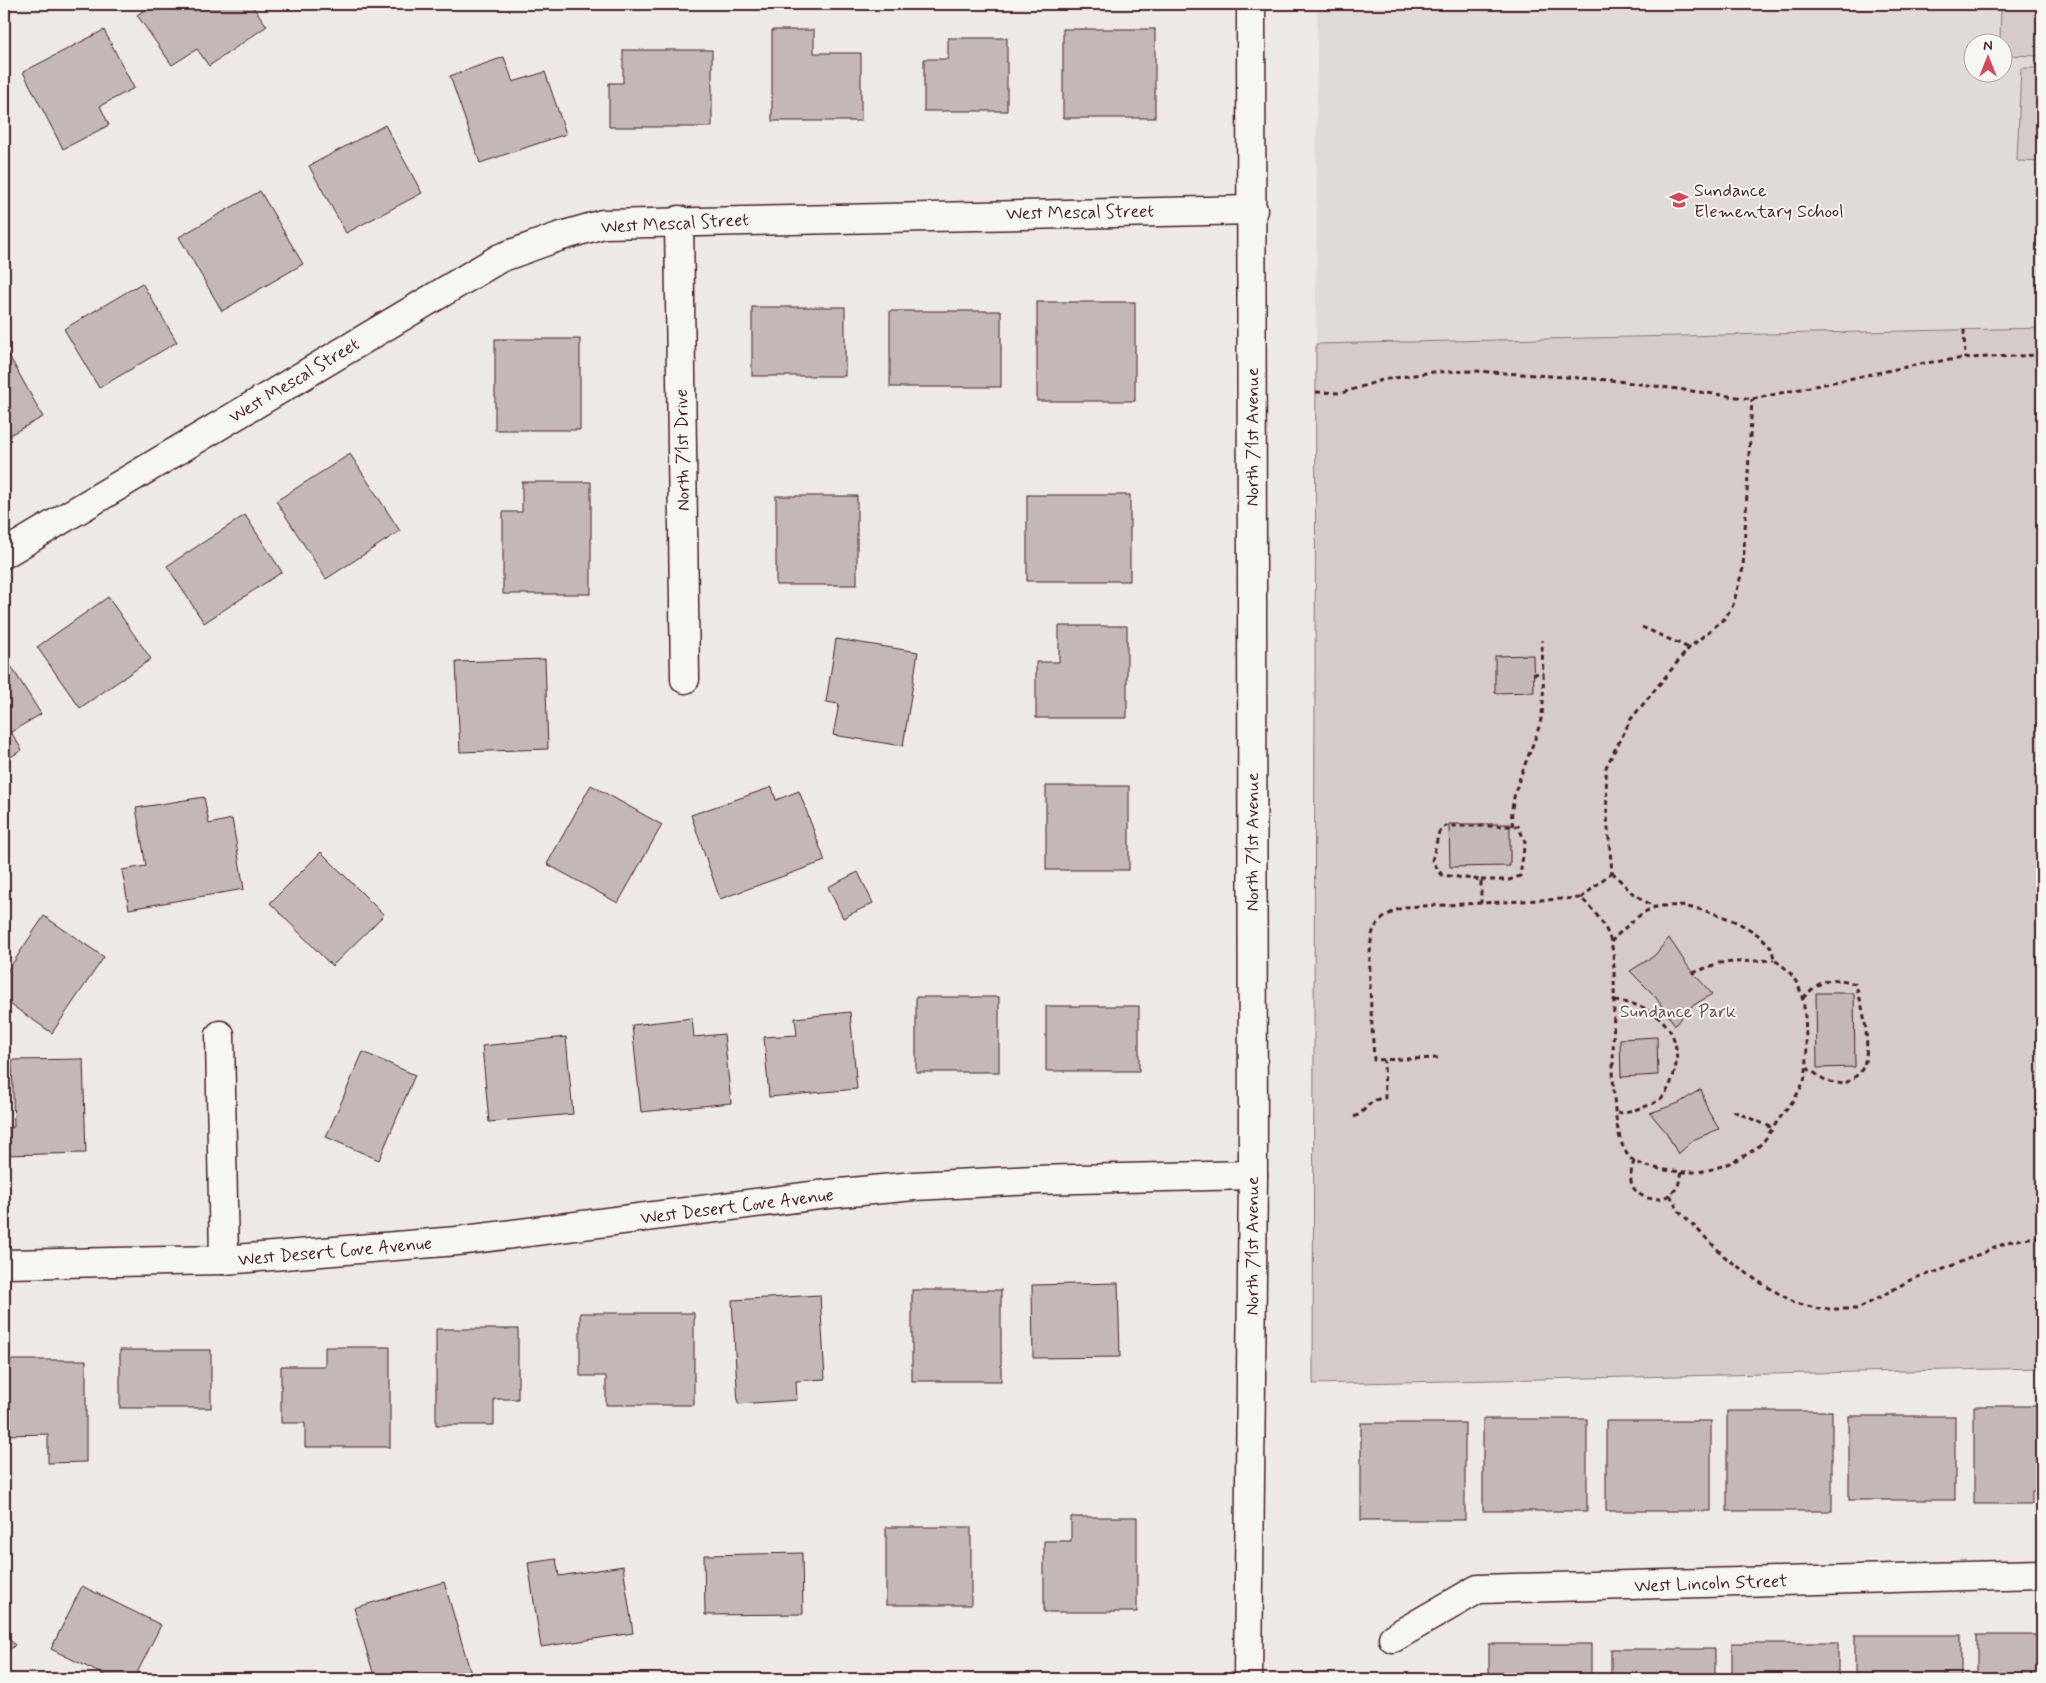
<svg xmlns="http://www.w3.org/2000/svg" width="2046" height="1683" viewBox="0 0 2046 1683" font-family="Mynerve,sans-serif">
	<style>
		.built { fill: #e0dad8; fill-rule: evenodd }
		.green { fill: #d4cbca; stroke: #8f757a }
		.building { fill: #c4b7b7; stroke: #4a1f2b }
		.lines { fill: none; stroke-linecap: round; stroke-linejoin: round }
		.minor-casing { stroke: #4a1f2b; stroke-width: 31 }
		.path { stroke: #4a1f2b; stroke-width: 3; stroke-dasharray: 5 4; stroke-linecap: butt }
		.minor { stroke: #f6f6f2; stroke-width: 28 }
		.labels { text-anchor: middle; stroke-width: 4; stroke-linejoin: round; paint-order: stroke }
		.poi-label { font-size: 18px; fill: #4a1f2b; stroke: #f6f6f2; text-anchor: start }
		.street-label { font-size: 18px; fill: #4a1f2b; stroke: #f6f6f2 }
		.park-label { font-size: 18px; fill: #6c4a53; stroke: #f6f6f2 }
	</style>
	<rect width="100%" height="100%" fill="#ece9e6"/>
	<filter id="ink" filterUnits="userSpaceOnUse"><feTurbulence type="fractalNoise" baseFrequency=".02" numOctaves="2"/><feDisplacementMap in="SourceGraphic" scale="10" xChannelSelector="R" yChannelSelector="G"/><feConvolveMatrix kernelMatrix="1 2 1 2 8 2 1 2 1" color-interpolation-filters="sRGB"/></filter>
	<g filter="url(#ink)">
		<!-- built -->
		<path class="built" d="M1317 4H2042V328L1316 344ZM1974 42H2004V72H1974Z"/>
		<!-- green -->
		<g class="green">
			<polygon points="2001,4 2042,4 2042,56 2004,55 2004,42 2000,42"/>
			<polygon points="2021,68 2042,68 2042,162 2017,161"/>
			<polygon points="2042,328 2042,1368 1313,1384 1316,344"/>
		</g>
		<!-- building -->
		<g class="building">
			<polygon points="153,4 251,4 267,26 209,66 197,49 172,65 137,15"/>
			<rect x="1063" y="29" width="92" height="89"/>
			<polygon points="104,30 134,88 100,106 109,125 63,149 23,72"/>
			<polygon points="772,30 814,30 814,53 861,53 861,121 772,121"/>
			<polygon points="948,38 1007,38 1007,111 924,111 924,59 948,59"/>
			<polygon points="623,50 712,50 712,127 609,127 609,83 623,83"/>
			<polygon points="504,57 513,82 545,72 566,134 480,163 450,76"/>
			<polygon points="385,125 422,193 346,233 309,166"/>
			<polygon points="260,191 303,264 222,311 179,237"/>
			<polygon points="142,283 177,342 99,388 64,329"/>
			<rect x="1037" y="302" width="98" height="99"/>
			<rect x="752" y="307" width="93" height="69"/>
			<rect x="890" y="311" width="111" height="76"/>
			<rect x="495" y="339" width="85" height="91"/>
			<polygon points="6,350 43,417 4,438 4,352"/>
			<polygon points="350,454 400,531 326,579 276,501"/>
			<polygon points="522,482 591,482 591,594 503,594 503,512 522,512"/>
			<rect x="1027" y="495" width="103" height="86"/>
			<rect x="776" y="496" width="81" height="89"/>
			<polygon points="245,515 282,572 204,623 167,566"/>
			<polygon points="108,597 151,659 80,708 37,647"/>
			<polygon points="1059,626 1127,626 1127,718 1036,718 1036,662 1059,662"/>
			<polygon points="836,639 918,652 903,746 833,735 839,704 826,702"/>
			<polygon points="1533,655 1534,692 1495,693 1495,656"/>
			<polygon points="6,658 41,714 11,732 22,750 4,761 4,659"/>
			<polygon points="545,659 548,749 460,752 456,662"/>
			<polygon points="591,785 662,825 618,903 547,864"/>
			<rect x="1046" y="786" width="83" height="84"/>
			<polygon points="772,787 776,800 799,791 825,861 720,899 691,815"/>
			<polygon points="204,797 209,824 232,819 244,889 129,909 122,870 146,866 136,808"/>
			<polygon points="1449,824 1510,824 1510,866 1450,867"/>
			<polygon points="321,852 384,915 332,966 270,903"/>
			<polygon points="858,872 873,903 843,918 828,887"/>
			<polygon points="44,916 104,957 52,1033 4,1000 4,976"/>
			<polygon points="1669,938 1689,968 1712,994 1689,1008 1675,1025 1654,995 1630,971 1654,956"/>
			<polygon points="1816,993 1854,993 1855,1067 1817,1068"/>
			<rect x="916" y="997" width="83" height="75"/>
			<rect x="1046" y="1006" width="93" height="65"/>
			<polygon points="850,1012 857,1089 769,1097 764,1037 797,1035 795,1018"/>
			<polygon points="692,1018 694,1037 724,1034 731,1103 641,1112 632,1025"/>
			<polygon points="566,1037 573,1114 489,1122 482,1046"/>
			<polygon points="1657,1037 1658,1075 1621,1077 1620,1039"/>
			<polygon points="363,1052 415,1075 379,1160 326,1137"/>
			<polygon points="83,1059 86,1153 4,1155 4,1128 14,1127 12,1060"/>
			<polygon points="1701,1089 1708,1111 1719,1129 1695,1139 1678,1154 1666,1132 1650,1113 1679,1103"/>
			<polygon points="1118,1283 1120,1357 1033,1358 1032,1285"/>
			<rect x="912" y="1290" width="89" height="91"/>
			<polygon points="820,1295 825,1379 796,1381 797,1400 738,1404 732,1300"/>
			<polygon points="580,1313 694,1313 694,1405 606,1405 606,1376 580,1376"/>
			<polygon points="436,1329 518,1329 518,1399 494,1399 494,1425 436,1425"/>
			<polygon points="325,1347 390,1347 390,1447 305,1447 305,1423 281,1423 281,1366 325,1366"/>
			<rect x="120" y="1350" width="91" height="58"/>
			<polygon points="4,1360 86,1360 86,1462 48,1463 48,1434 4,1435"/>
			<polygon points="1974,1406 2042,1406 2042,1491 2032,1491 2032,1504 1974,1504"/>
			<rect x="1727" y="1411" width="105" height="100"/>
			<rect x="1849" y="1416" width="106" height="84"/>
			<rect x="1483" y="1419" width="104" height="92"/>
			<rect x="1606" y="1421" width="105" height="90"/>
			<rect x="1361" y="1423" width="104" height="97"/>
			<polygon points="1071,1517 1137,1517 1137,1612 1044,1612 1044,1541 1071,1541"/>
			<rect x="886" y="1527" width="85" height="78"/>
			<polygon points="802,1553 803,1614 705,1615 704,1555"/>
			<polygon points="556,1559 559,1576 623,1566 633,1633 541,1647 528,1563"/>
			<polygon points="444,1582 471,1674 454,1679 375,1679 354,1608"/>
			<polygon points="82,1586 161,1625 134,1679 112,1679 51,1649"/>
			<polygon points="4,1633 15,1645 4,1655"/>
			<rect x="1855" y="1635" width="106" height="44"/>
			<rect x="1977" y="1635" width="65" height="44"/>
			<rect x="1732" y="1643" width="106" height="36"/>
			<rect x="1489" y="1644" width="102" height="35"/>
			<rect x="1611" y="1649" width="104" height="30"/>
		</g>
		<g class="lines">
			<!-- minor casing -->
			<g class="minor-casing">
				<g id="minor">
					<polyline points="679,220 685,679"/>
					<polyline points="4,554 500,258 558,237 603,224 1253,210"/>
					<polyline points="220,1035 224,1260"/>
					<polyline points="4,1264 224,1260 457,1241 819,1195 914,1186 1033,1180 1253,1175"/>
					<polyline points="1393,1638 1478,1589 2042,1574"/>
					<polyline points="1248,1679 1253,1175 1251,4"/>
				</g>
			</g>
			<!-- path -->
			<g class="path">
				<polyline points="1964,330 1965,358"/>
				<polyline points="1316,392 1342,393 1382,380 1433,372 1475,371 1610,380 1752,399 1925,363 1965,358 2042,355"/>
				<polyline points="1642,627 1689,648"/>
				<polyline points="1533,674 1543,673"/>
				<path d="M1513 826C1505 795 1537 746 1542 714 1545 690 1542 664 1542 640"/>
				<polyline points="1612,872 1631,892 1654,907"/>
				<polyline points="1481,880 1509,880 1520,876 1525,841 1518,826 1445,826 1439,832 1432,861 1442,875 1481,880 1481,903"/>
				<polyline points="1581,898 1612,872 1607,817 1606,767 1631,719 1689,648 1725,618 1733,605 1743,568 1752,399"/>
				<path d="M1611 942C1621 931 1642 910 1656 907 1688 900 1749 921 1769 945 1773 949 1773 955 1774 960 1806 979 1805 1008 1806 1041 1807 1054 1808 1067 1804 1080 1798 1098 1783 1112 1773 1128"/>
				<polyline points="1693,973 1719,963 1774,960"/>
				<path d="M1803 998C1820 980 1832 975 1855 984 1863 1002 1874 1056 1860 1072 1856 1077 1849 1080 1845 1084L1828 1082 1807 1068"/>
				<path d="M1614 1001C1653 1003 1684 1029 1675 1070 1672 1081 1668 1093 1659 1100 1647 1108 1629 1111 1615 1114"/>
				<path d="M1438 1058 1374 1060C1373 1035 1365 947 1374 929 1381 917 1392 912 1404 907L1581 898C1594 910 1606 925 1611 942 1622 984 1598 1138 1634 1161 1645 1168 1676 1172 1689 1172 1711 1173 1745 1159 1762 1143 1766 1139 1769 1133 1773 1128L1733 1111"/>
				<path d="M1354 1117C1368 1111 1367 1099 1385 1098L1384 1060"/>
				<path d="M1634 1161C1632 1168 1629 1177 1632 1185 1639 1201 1663 1204 1675 1190 1679 1186 1680 1178 1682 1172"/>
				<polyline points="1670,1195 1679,1211 1725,1257 1756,1280 1795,1303 1820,1309 1858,1309 1914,1278 1939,1271 2011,1241 2042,1236"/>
			</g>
			<!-- minor -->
			<use href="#minor" class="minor"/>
		</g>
	</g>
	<!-- icons -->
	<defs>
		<g id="school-bare" transform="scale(1.5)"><path d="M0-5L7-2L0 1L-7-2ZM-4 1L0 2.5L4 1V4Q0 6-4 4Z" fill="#d1495b" stroke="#f6f6f2" stroke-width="2.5" paint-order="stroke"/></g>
	</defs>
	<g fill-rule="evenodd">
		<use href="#school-bare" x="1679" y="200"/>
	</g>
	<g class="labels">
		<!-- poi labels -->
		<g class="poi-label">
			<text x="1694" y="196">Sundance<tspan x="1694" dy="21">Elementary School</tspan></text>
		</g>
		<!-- street labels -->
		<g class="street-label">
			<text transform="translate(1080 212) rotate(-1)" y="6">West Mescal Street</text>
			<text transform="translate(675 223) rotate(-3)" y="6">West Mescal Street</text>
			<text transform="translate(294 380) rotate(-31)" y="6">West Mescal Street</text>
			<text transform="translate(1252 437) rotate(-90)" y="6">North 71st Avenue</text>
			<text transform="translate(682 450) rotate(-91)" y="6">North 71st Drive</text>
			<text transform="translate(1252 842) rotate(-90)" y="6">North 71st Avenue</text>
			<text transform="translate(737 1206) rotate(-7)" y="6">West Desert Cove Avenue</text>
			<text transform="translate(1252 1246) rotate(-90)" y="6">North 71st Avenue</text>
			<text transform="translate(335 1251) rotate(-5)" y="6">West Desert Cove Avenue</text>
			<text transform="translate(1711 1583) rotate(-2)" y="6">West Lincoln Street</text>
		</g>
		<!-- park labels -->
		<g class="park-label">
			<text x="1678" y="1017">Sundance Park</text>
		</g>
	</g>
	<!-- margin -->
	<rect width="2046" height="1683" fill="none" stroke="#f6f6f2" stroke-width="20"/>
	<rect x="10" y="10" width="2026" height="1663" fill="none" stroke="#4a1f2b" stroke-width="2" filter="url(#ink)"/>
	<!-- north arrow -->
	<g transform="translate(1988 58)"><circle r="24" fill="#f6f6f2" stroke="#b1a0a2"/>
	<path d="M0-4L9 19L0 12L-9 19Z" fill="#d1495b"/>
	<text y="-8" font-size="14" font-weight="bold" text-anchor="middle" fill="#4a1f2b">N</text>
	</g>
</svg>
